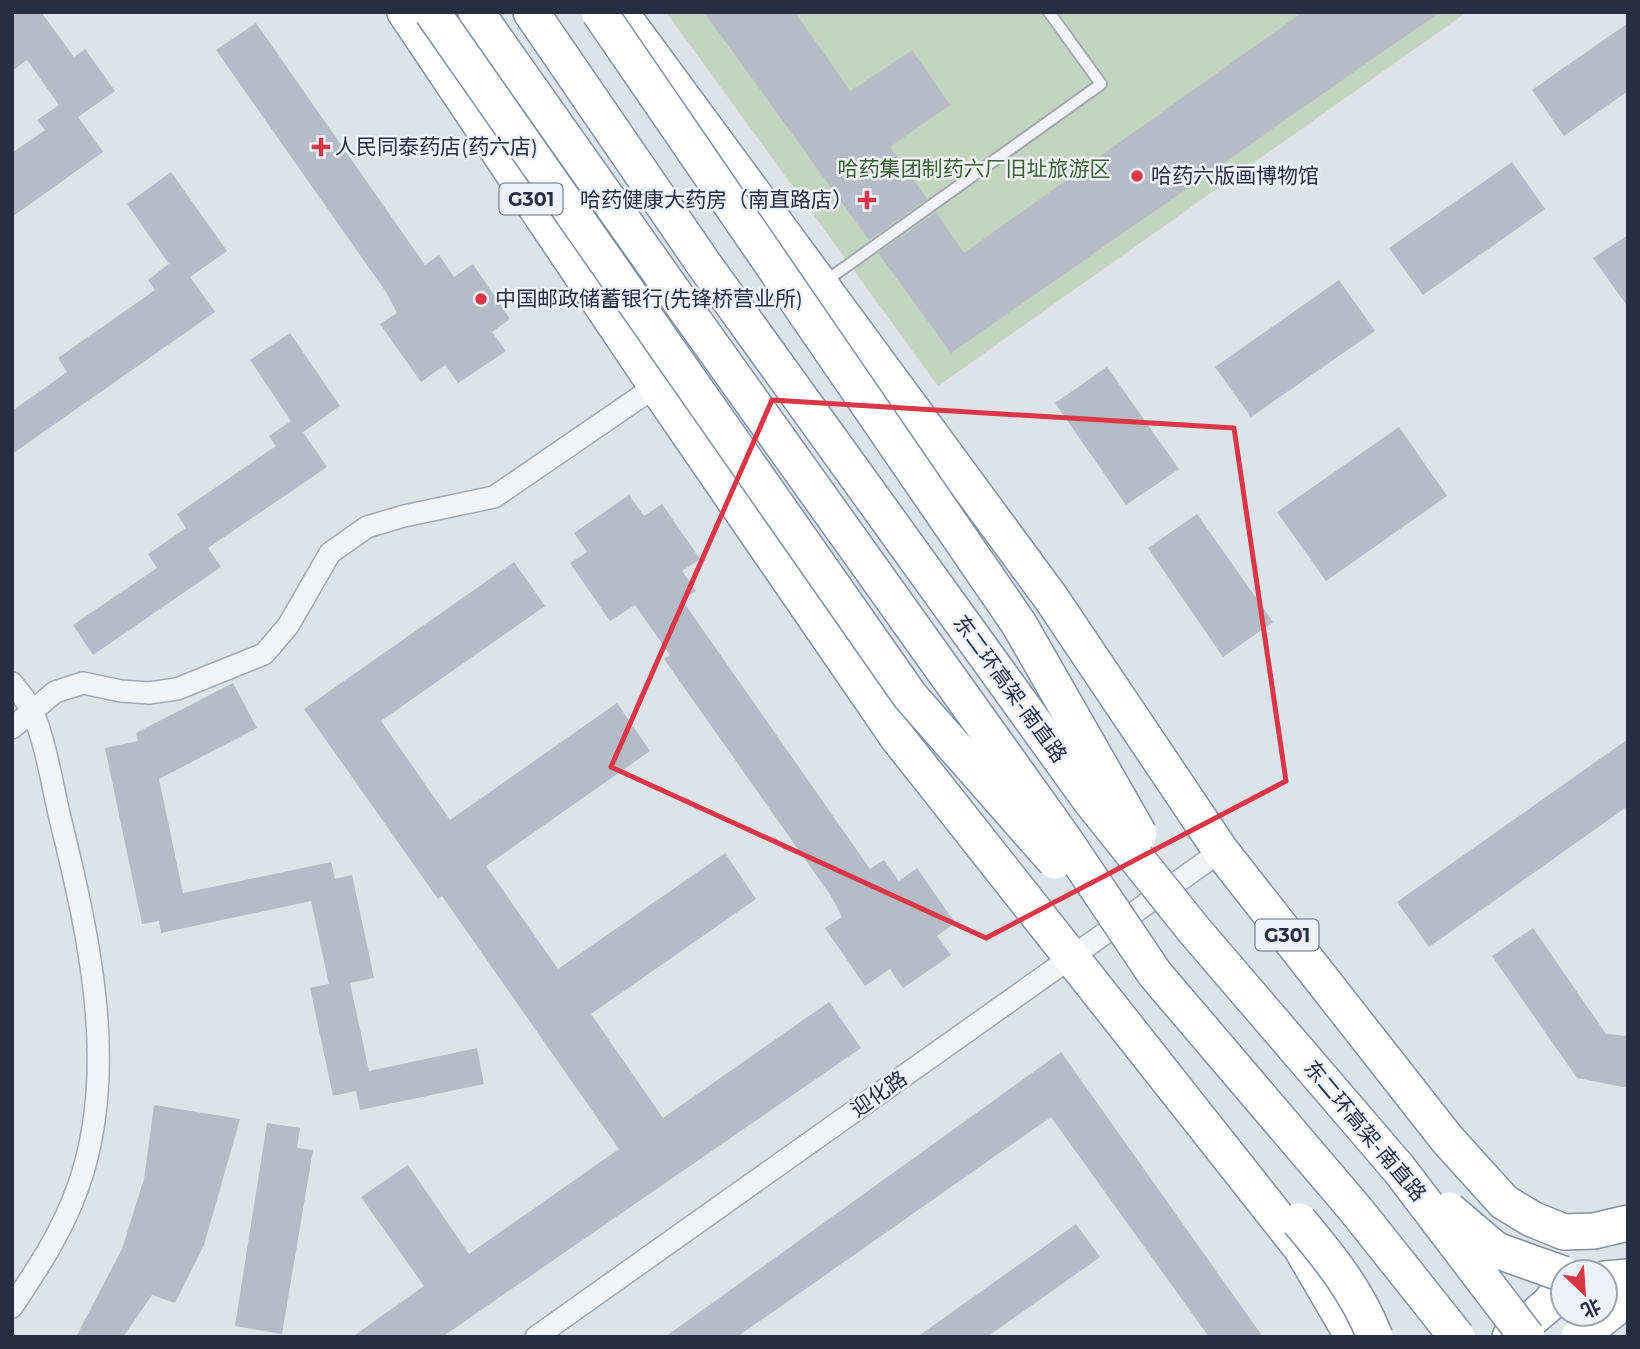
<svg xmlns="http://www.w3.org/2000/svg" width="1640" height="1349" viewBox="0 0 1640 1349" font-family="Montserrat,'Noto Sans SC',sans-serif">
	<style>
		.green { fill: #c3d4bf }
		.building { fill: #b5bbc7 }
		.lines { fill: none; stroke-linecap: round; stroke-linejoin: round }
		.service-casing { stroke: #a3a8b4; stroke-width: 14 }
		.minor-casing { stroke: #a3a8b4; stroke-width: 24 }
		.trunk-casing { stroke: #848ea1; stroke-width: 38 }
		.service { stroke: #f2f3f7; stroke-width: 10 }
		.minor { stroke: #f2f3f7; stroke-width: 21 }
		.trunk { stroke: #fff; stroke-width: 35 }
		.trunk-bridge-casing { stroke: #848ea1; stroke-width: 38; stroke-linecap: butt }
		.trunk-bridge { stroke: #fff; stroke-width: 35 }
		.marked { fill: none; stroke: #db3746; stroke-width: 5; stroke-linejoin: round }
		.poi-dot { fill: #db3746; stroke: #eef1f7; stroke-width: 2.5 }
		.labels { text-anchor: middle; stroke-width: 5; stroke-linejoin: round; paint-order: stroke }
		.shield { fill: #eef1f7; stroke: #626878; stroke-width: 2 }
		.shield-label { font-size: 19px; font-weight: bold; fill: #262e42 }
		.poi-label { font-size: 21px; fill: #262e42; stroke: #eef1f7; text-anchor: start }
		.park-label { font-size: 21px; fill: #385f32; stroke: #eef1f7 }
		.street-label { font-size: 21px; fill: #262e42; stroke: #eef1f7 }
	</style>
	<rect width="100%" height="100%" fill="#dee2e9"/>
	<!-- green -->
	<polygon class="green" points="666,12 1467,12 938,386"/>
	<!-- building -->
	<g class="building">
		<polygon points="12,12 41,12 74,57 85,49 115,91 78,117 103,152 12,217 12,153 45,130 37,120 59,105 27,60 12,71"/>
		<polygon points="704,12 795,12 850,91 912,50 950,105 890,147 927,199 869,240"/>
		<polygon points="1303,12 1440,12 951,353 878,253 936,212 964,253"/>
		<polygon points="256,23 425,265 439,255 454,277 473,264 510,319 492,332 506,351 458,383 445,365 421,382 380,324 397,313 386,292 216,50"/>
		<polygon points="1628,23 1628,91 1564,136 1532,90"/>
		<polygon points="1512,162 1545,209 1423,295 1389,248"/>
		<polygon points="171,172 227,251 190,277 215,312 12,454 12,411 67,372 58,358 155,290 148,280 169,264 127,204"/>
		<polygon points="1628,235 1628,307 1593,258"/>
		<polygon points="1339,280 1375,331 1251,417 1215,367"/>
		<polygon points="290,333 340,406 303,432 327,467 208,548 221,567 93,655 73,625 157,568 148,554 186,528 177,514 276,446 269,436 291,421 250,360"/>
		<polygon points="1107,367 1179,469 1126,505 1055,403"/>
		<polygon points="1399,427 1447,496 1326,581 1277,512"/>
		<polygon points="629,495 644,516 662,504 700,559 682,571 696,591 682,600 870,869 884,860 899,881 917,868 955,923 937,936 951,955 903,988 890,969 865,986 825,928 842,917 831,896 664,659 670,655 635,605 610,621 570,563 587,552 574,533"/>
		<polygon points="1197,514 1273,622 1223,657 1148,548"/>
		<polygon points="514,562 545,606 381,721 450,820 617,703 650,751 486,866 558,969 725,853 756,899 591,1014 663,1118 829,1002 861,1048 442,1337 352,1337 424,1286 361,1197 408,1165 469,1254 619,1149 442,896 438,899 304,709"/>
		<polygon points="233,683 257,728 159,779 183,893 331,862 335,879 352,875 374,978 350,983 369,1071 477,1048 484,1084 360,1110 356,1091 333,1096 310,988 329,984 311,901 161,933 159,921 142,924 105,748 138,741 136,733"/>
		<polygon points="1628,739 1628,806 1429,947 1397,902"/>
		<polygon points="1533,928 1606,1034 1628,1036 1628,1088 1577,1078 1492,956"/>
		<polygon points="1061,1052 1263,1337 1209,1337 1051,1117 737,1337 665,1337"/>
		<polygon points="154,1105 240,1119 204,1245 175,1303 152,1295 123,1337 76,1337 122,1249 144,1179"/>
		<polygon points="267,1123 300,1128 297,1148 313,1150 282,1334 235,1326"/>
		<polygon points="1076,1224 1100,1257 987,1337 917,1337"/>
	</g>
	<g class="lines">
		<!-- service casing -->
		<g class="service-casing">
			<polyline id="service" points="823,283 1101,84 1049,12"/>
		</g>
		<!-- minor casing -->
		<g class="minor-casing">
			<g id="minor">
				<path d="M12 683C19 692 29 703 33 713 47 746 53 791 62 826 90 941 119 1072 78 1187 63 1230 38 1268 12 1307"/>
				<polyline points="12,728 55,692 83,683 121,691 149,693 177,689 264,654 288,626 330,553 367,527 404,516 494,497 656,386"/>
				<polyline points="536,1337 1221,851"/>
			</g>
		</g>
		<!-- trunk casing -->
		<g class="trunk-casing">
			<g id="trunk">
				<polyline points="405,12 656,386 898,738 1313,1263"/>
				<polyline points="476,12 670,287"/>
				<polyline points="531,12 703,263"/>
				<polyline points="620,12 1051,598 1221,851 1447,1139 1504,1202 1532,1219 1564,1232 1594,1231 1628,1223"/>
				<polyline points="1304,1253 1353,1337"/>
				<polyline points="1605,1279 1628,1277"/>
				<polyline points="1510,1337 1550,1303 1562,1286"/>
			</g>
		</g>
		<!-- service -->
		<use href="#service" class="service"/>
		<!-- minor -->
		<use href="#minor" class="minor"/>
		<!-- trunk -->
		<use href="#trunk" class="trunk"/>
		<!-- trunk-bridge casing -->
		<g class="trunk-bridge-casing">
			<g id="trunk-bridge">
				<polyline points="432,12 910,696 1055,861"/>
				<polyline points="599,12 1019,624 1139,834"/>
				<polyline points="703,263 1090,800 1194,930 1399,1169 1527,1337"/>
				<polyline points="670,287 1064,839 1155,974 1356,1210 1457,1337"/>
				<polyline points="1449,1210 1496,1250 1563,1274"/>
				<path d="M1299 1221C1330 1258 1357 1291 1375 1337"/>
				<polyline points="1579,1337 1628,1298"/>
			</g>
		</g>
		<!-- trunk-bridge -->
		<use href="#trunk-bridge" class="trunk-bridge"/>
	</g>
	<!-- marked area -->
	<path class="marked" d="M772 400 1234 428 1286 781 986 938 611 767Z"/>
	<!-- markers -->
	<g class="poi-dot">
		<path d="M317.5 136.5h7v7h7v7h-7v7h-7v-7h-7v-7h7z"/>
		<circle cx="1137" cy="176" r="7"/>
		<path d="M863.5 189.5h7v7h7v7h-7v7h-7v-7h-7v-7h7z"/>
		<circle cx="481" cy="299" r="7"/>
	</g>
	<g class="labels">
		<!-- shield labels -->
		<g class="shield">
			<rect x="499.5" y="183.5" width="63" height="31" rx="5"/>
			<rect x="1255.5" y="919.5" width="63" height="31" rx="5"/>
		</g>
		<g class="shield-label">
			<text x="531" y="206">G301</text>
			<text x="1287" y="942">G301</text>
		</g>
		<!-- poi labels -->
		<g class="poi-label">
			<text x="335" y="154">人民同泰药店(药六店)</text>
			<text x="1151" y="183">哈药六版画博物馆</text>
			<text x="853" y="207" text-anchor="end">哈药健康大药房（南直路店）</text>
			<text x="495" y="306">中国邮政储蓄银行(先锋桥营业所)</text>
		</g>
		<!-- park labels -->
		<g class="park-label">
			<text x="974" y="176">哈药集团制药六厂旧址旅游区</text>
		</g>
		<!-- street labels -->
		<g class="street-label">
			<text transform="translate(1010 689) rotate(54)" y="7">东二环高架-南直路</text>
			<text transform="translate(879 1094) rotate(-35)" y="7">迎化路</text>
			<text transform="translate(1365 1131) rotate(50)" y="7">东二环高架-南直路</text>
		</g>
	</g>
	<!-- border -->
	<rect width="1640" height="1349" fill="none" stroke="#262e42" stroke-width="28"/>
	<!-- north arrow -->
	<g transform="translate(1584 1293) rotate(155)"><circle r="33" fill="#eef1f7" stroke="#9ea3af" stroke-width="2"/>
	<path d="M0-5L12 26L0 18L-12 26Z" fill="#db3746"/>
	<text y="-10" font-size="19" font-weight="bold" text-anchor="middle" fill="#262e42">北</text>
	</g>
</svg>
